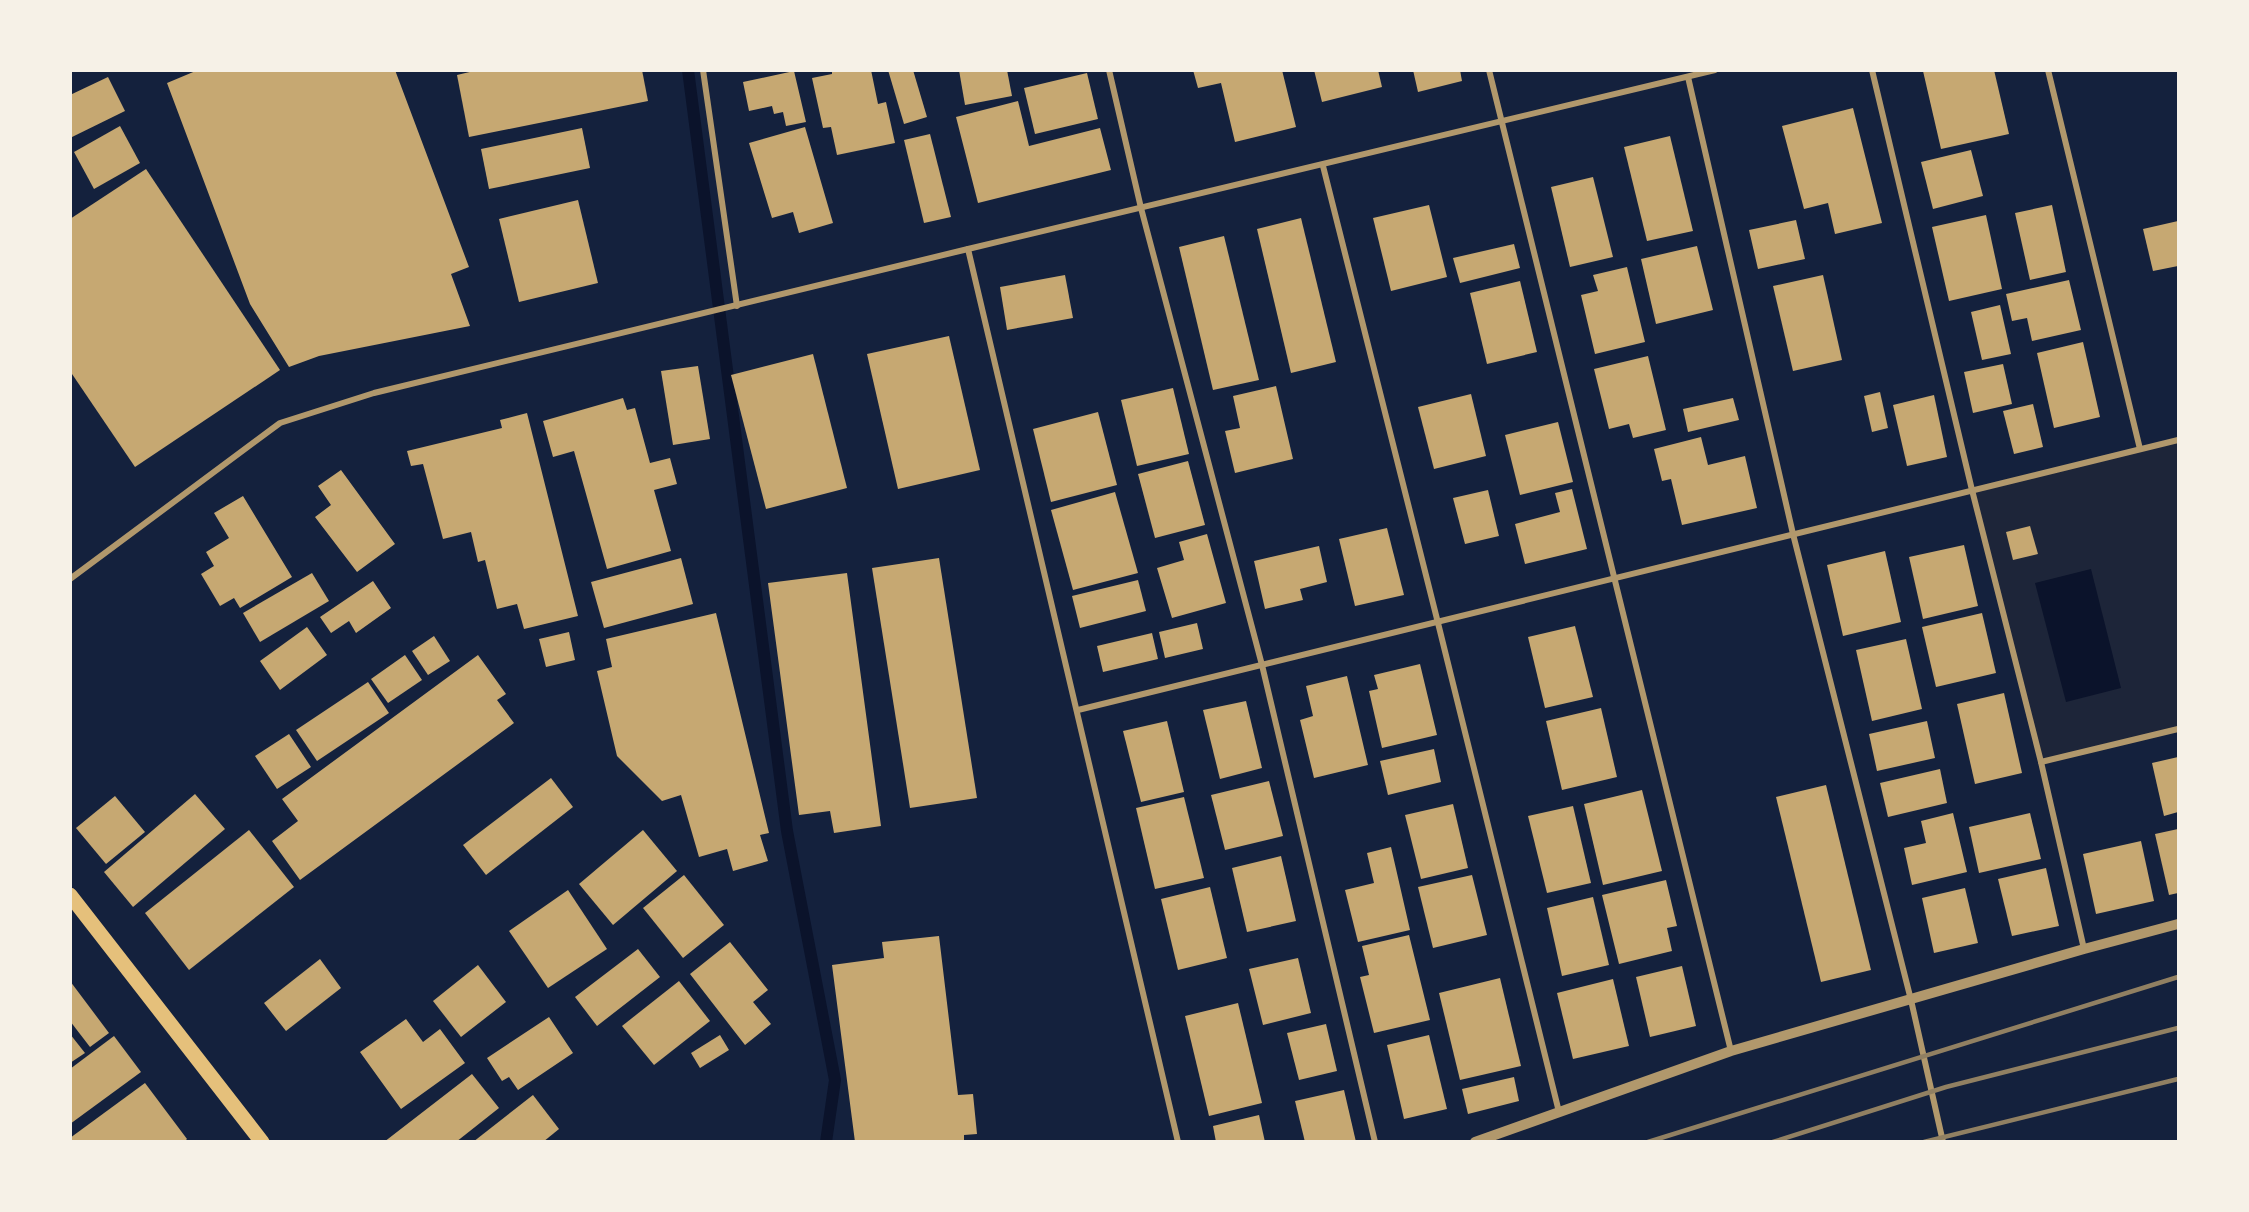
<svg xmlns="http://www.w3.org/2000/svg" width="2249" height="1212" viewBox="0 0 2249 1212" font-family="Jost,sans-serif">
	<style>
		.green { fill: #1d2539 }
		.water { fill: #0b132b }
		.lines { fill: none; stroke-linecap: round; stroke-linejoin: round }
		.stream { stroke: #0b132b; stroke-width: 12 }
		.building { fill: #c6a872 }
		.minor { stroke: #b1986c; stroke-width: 6 }
		.tertiary { stroke: #b1986c; stroke-width: 10 }
		.primary { stroke: #e5c07b; stroke-width: 15 }
		.rail { stroke: #918062; stroke-width: 4.5 }
	</style>
	<rect width="100%" height="100%" fill="#14213d"/>
	<!-- green -->
	<polygon class="green" points="2178,440 2178,729 2041,762 1972,490"/>
	<!-- water -->
	<polygon class="water" points="2091,569 2121,688 2066,702 2035,583"/>
	<g class="lines">
		<!-- stream -->
		<polyline class="stream" points="688,70 787,831 835,1080 826,1142"/>
	</g>
	<!-- building -->
	<g class="building">
		<polygon points="198,70 395,70 469,267 451,274 470,326 319,356 289,367 250,304 167,83"/>
		<polygon points="478,70 642,70 648,101 469,137 457,75"/>
		<polygon points="832,70 871,70 878,104 886,102 895,143 837,155 831,127 823,128 812,78 832,74"/>
		<polygon points="888,70 913,70 927,117 904,124"/>
		<polygon points="959,70 1007,70 1012,96 965,105"/>
		<polygon points="1193,70 1282,70 1296,127 1235,142 1221,83 1198,88"/>
		<polygon points="1314,70 1378,70 1382,87 1322,102"/>
		<polygon points="1413,70 1460,70 1462,81 1418,92"/>
		<polygon points="1994,70 2009,134 1941,149 1923,71"/>
		<polygon points="794,71 806,122 786,126 783,112 774,114 772,106 749,111 743,82"/>
		<polygon points="1087,73 1098,119 1035,134 1024,88"/>
		<polygon points="108,77 125,111 70,138 70,95"/>
		<polygon points="1018,101 1029,146 1100,128 1111,170 978,203 956,117"/>
		<polygon points="1853,108 1882,223 1835,234 1828,203 1804,209 1782,126"/>
		<polygon points="120,126 140,163 94,189 74,152"/>
		<polygon points="805,127 833,223 799,233 793,212 772,218 749,143"/>
		<polygon points="582,128 590,168 489,189 481,149"/>
		<polygon points="930,134 951,217 924,223 904,140"/>
		<polygon points="1670,136 1693,231 1647,241 1624,147"/>
		<polygon points="1971,150 1983,196 1933,209 1921,162"/>
		<polygon points="146,169 280,370 135,467 70,371 70,219"/>
		<polygon points="1593,177 1613,257 1570,267 1551,187"/>
		<polygon points="578,200 598,283 519,302 499,219"/>
		<polygon points="1429,205 1447,277 1391,291 1373,218"/>
		<polygon points="2052,205 2066,272 2030,280 2015,213"/>
		<polygon points="1986,215 2002,289 1949,301 1932,227"/>
		<polygon points="1301,218 1336,362 1291,373 1257,229"/>
		<polygon points="1796,220 1805,259 1758,269 1749,230"/>
		<polygon points="2178,221 2178,266 2153,271 2143,229"/>
		<polygon points="1224,236 1259,380 1213,390 1179,247"/>
		<polygon points="1514,244 1520,268 1460,283 1453,258"/>
		<polygon points="1697,246 1713,310 1656,324 1641,259"/>
		<polygon points="1627,267 1645,342 1595,354 1581,295 1598,291 1593,275"/>
		<polygon points="1065,275 1073,318 1007,330 1000,287"/>
		<polygon points="1823,275 1842,360 1793,371 1773,286"/>
		<polygon points="2069,280 2081,330 2032,341 2027,318 2012,321 2006,294"/>
		<polygon points="1520,281 1537,352 1487,364 1470,293"/>
		<polygon points="2000,305 2011,354 1982,360 1971,312"/>
		<polygon points="949,336 980,470 898,489 867,354"/>
		<polygon points="2083,342 2100,417 2054,428 2037,353"/>
		<polygon points="813,354 847,488 766,509 731,375"/>
		<polygon points="1648,356 1666,430 1633,438 1629,424 1609,429 1594,369"/>
		<polygon points="2003,364 2012,404 1973,413 1964,372"/>
		<polygon points="698,366 710,439 673,445 661,371"/>
		<polygon points="1276,386 1293,459 1235,473 1225,431 1240,428 1233,396"/>
		<polygon points="1173,388 1189,454 1137,466 1121,400"/>
		<polygon points="1880,392 1888,428 1872,432 1864,396"/>
		<polygon points="1471,394 1486,456 1434,469 1418,407"/>
		<polygon points="1934,395 1947,457 1907,466 1893,405"/>
		<polygon points="623,398 627,410 635,408 650,463 670,458 677,484 654,490 671,551 607,569 574,451 553,457 543,421"/>
		<polygon points="1733,398 1739,420 1688,432 1683,409"/>
		<polygon points="2033,404 2043,447 2014,454 2003,411"/>
		<polygon points="1098,412 1117,485 1051,502 1033,429"/>
		<polygon points="527,413 578,616 524,629 517,604 497,609 485,560 478,562 471,532 443,539 423,464 411,466 407,451 502,428 500,420"/>
		<polygon points="1558,422 1573,482 1520,495 1505,435"/>
		<polygon points="1701,437 1708,465 1745,456 1757,508 1682,525 1671,479 1662,481 1654,449"/>
		<polygon points="1188,461 1205,525 1155,538 1138,474"/>
		<polygon points="341,470 395,544 357,572 315,517 331,505 318,486"/>
		<polygon points="1572,489 1587,549 1525,564 1515,524 1560,512 1555,493"/>
		<polygon points="1488,490 1499,536 1465,544 1453,498"/>
		<polygon points="1115,492 1138,573 1073,590 1051,510"/>
		<polygon points="243,496 292,577 240,608 234,598 220,606 201,574 214,566 206,552 229,538 214,513"/>
		<polygon points="2030,526 2038,554 2013,560 2006,532"/>
		<polygon points="1387,528 1404,595 1355,606 1339,539"/>
		<polygon points="1207,534 1226,603 1172,618 1157,568 1184,560 1179,542"/>
		<polygon points="1964,545 1978,606 1923,619 1909,557"/>
		<polygon points="1319,546 1327,582 1300,589 1303,600 1265,609 1254,561"/>
		<polygon points="1885,551 1901,622 1843,636 1827,565"/>
		<polygon points="681,558 693,604 604,628 591,582"/>
		<polygon points="939,558 977,798 910,808 872,568"/>
		<polygon points="312,573 329,601 260,642 243,613"/>
		<polygon points="847,573 881,826 834,833 830,811 799,815 768,583"/>
		<polygon points="1138,580 1146,611 1080,628 1072,596"/>
		<polygon points="373,581 391,608 356,633 349,621 331,633 320,617"/>
		<polygon points="716,613 769,833 760,835 768,861 733,871 727,849 699,857 681,795 662,801 617,756 597,671 612,667 606,639"/>
		<polygon points="1982,613 1996,673 1936,687 1922,627"/>
		<polygon points="1197,623 1203,649 1165,658 1159,632"/>
		<polygon points="1575,626 1593,697 1545,708 1528,637"/>
		<polygon points="307,627 327,655 280,690 260,661"/>
		<polygon points="569,632 575,660 546,667 539,639"/>
		<polygon points="1152,633 1158,659 1103,672 1097,646"/>
		<polygon points="434,636 450,661 428,675 412,651"/>
		<polygon points="1906,639 1922,709 1872,721 1856,650"/>
		<polygon points="405,655 422,680 388,703 371,679"/>
		<polygon points="478,655 506,694 497,700 514,723 300,880 272,841 298,821 282,799"/>
		<polygon points="1420,664 1437,735 1382,748 1369,691 1378,689 1374,675"/>
		<polygon points="1347,676 1368,765 1314,778 1300,720 1313,716 1306,686"/>
		<polygon points="368,682 389,713 317,761 296,730"/>
		<polygon points="2004,693 2022,773 1975,784 1957,704"/>
		<polygon points="1246,701 1262,768 1220,779 1203,710"/>
		<polygon points="1601,708 1617,777 1562,790 1546,721"/>
		<polygon points="1167,721 1184,792 1141,802 1123,731"/>
		<polygon points="1927,721 1935,758 1877,771 1869,734"/>
		<polygon points="289,734 311,767 277,789 255,756"/>
		<polygon points="1434,749 1441,782 1388,795 1380,761"/>
		<polygon points="2178,757 2178,812 2164,816 2152,763"/>
		<polygon points="1940,769 1947,803 1888,817 1880,783"/>
		<polygon points="551,778 573,807 486,875 463,845"/>
		<polygon points="1269,781 1283,836 1225,850 1211,795"/>
		<polygon points="1826,785 1871,970 1821,982 1776,797"/>
		<polygon points="1642,790 1662,871 1603,885 1584,804"/>
		<polygon points="195,794 225,829 133,907 104,872"/>
		<polygon points="115,796 145,832 106,864 76,828"/>
		<polygon points="1184,797 1204,878 1155,889 1136,808"/>
		<polygon points="1453,804 1468,868 1421,879 1405,815"/>
		<polygon points="1573,806 1591,883 1547,893 1528,816"/>
		<polygon points="1953,813 1967,872 1912,885 1904,848 1926,843 1921,821"/>
		<polygon points="2030,813 2041,859 1979,873 1969,827"/>
		<polygon points="2178,829 2178,893 2169,895 2155,834"/>
		<polygon points="249,830 294,887 189,970 145,913"/>
		<polygon points="643,830 677,871 613,925 579,884"/>
		<polygon points="2141,841 2154,901 2096,914 2083,854"/>
		<polygon points="1391,847 1410,930 1358,942 1345,890 1374,883 1367,853"/>
		<polygon points="1281,856 1296,921 1247,932 1232,868"/>
		<polygon points="2046,868 2059,926 2012,936 1998,879"/>
		<polygon points="684,875 724,925 683,958 643,908"/>
		<polygon points="1472,875 1487,935 1433,948 1418,887"/>
		<polygon points="1666,880 1677,926 1667,928 1672,951 1619,964 1602,895"/>
		<polygon points="1210,887 1227,958 1178,970 1161,899"/>
		<polygon points="1965,888 1978,943 1934,953 1922,898"/>
		<polygon points="568,890 607,949 548,988 509,931"/>
		<polygon points="1593,897 1609,965 1562,976 1547,908"/>
		<polygon points="1409,935 1430,1020 1374,1033 1360,977 1369,975 1362,946"/>
		<polygon points="939,936 958,1095 973,1094 977,1134 964,1135 964,1142 855,1142 832,965 884,958 882,942"/>
		<polygon points="730,942 768,990 753,1002 771,1024 745,1045 690,974"/>
		<polygon points="638,949 660,977 597,1026 575,997"/>
		<polygon points="1298,958 1311,1013 1263,1025 1249,969"/>
		<polygon points="320,959 341,988 286,1031 264,1003"/>
		<polygon points="478,965 506,1002 461,1037 433,1001"/>
		<polygon points="1682,966 1696,1026 1650,1037 1636,977"/>
		<polygon points="1500,978 1521,1066 1460,1080 1439,993"/>
		<polygon points="1613,979 1629,1046 1573,1059 1557,993"/>
		<polygon points="70,981 109,1033 90,1047 70,1021"/>
		<polygon points="679,981 710,1021 654,1065 622,1026"/>
		<polygon points="1238,1003 1262,1103 1209,1116 1185,1016"/>
		<polygon points="549,1017 573,1053 518,1090 509,1077 502,1081 487,1058"/>
		<polygon points="406,1019 423,1042 440,1029 465,1063 401,1109 360,1052"/>
		<polygon points="1326,1024 1337,1071 1299,1080 1287,1033"/>
		<polygon points="70,1034 85,1053 70,1063"/>
		<polygon points="720,1035 729,1050 700,1068 691,1053"/>
		<polygon points="1429,1035 1447,1109 1404,1119 1387,1045"/>
		<polygon points="114,1036 141,1072 70,1124 70,1069"/>
		<polygon points="472,1074 499,1108 456,1142 384,1142"/>
		<polygon points="1514,1077 1519,1101 1468,1114 1462,1089"/>
		<polygon points="145,1083 187,1139 184,1142 70,1142 70,1138"/>
		<polygon points="1344,1090 1356,1142 1305,1142 1295,1101"/>
		<polygon points="533,1095 559,1129 543,1142 473,1142"/>
		<polygon points="1259,1115 1265,1142 1216,1142 1213,1126"/>
	</g>
	<g class="lines">
		<!-- minor -->
		<g class="minor">
			<polyline points="703,70 737,306"/>
			<polyline points="1109,70 1141,208 1262,665 1375,1142"/>
			<polyline points="1489,70 1731,1051"/>
			<polyline points="1872,70 1972,490 2041,762 2084,949"/>
			<polyline points="2048,70 2140,449"/>
			<polyline points="1688,77 1793,534 1911,1000 1943,1142"/>
			<polyline points="1323,166 1438,623 1559,1112"/>
			<polyline points="968,249 1178,1142"/>
			<polyline points="70,579 280,423 374,393 968,249 1715,70"/>
			<polyline points="1078,710 2178,440"/>
			<polyline points="2041,762 2178,729"/>
		</g>
		<!-- tertiary -->
		<polyline class="tertiary" points="1475,1142 1731,1051 2084,949 2178,924"/>
		<!-- primary -->
		<polyline class="primary" points="70,895 262,1142"/>
		<!-- rail -->
		<g class="rail">
			<polyline points="1648,1142 2178,977"/>
			<polyline points="1773,1142 1946,1087 2178,1028"/>
			<polyline points="1924,1142 2178,1079"/>
		</g>
	</g>
	<!-- border -->
	<rect width="2249" height="1212" fill="none" stroke="#f6f1e7" stroke-width="144"/>
</svg>
